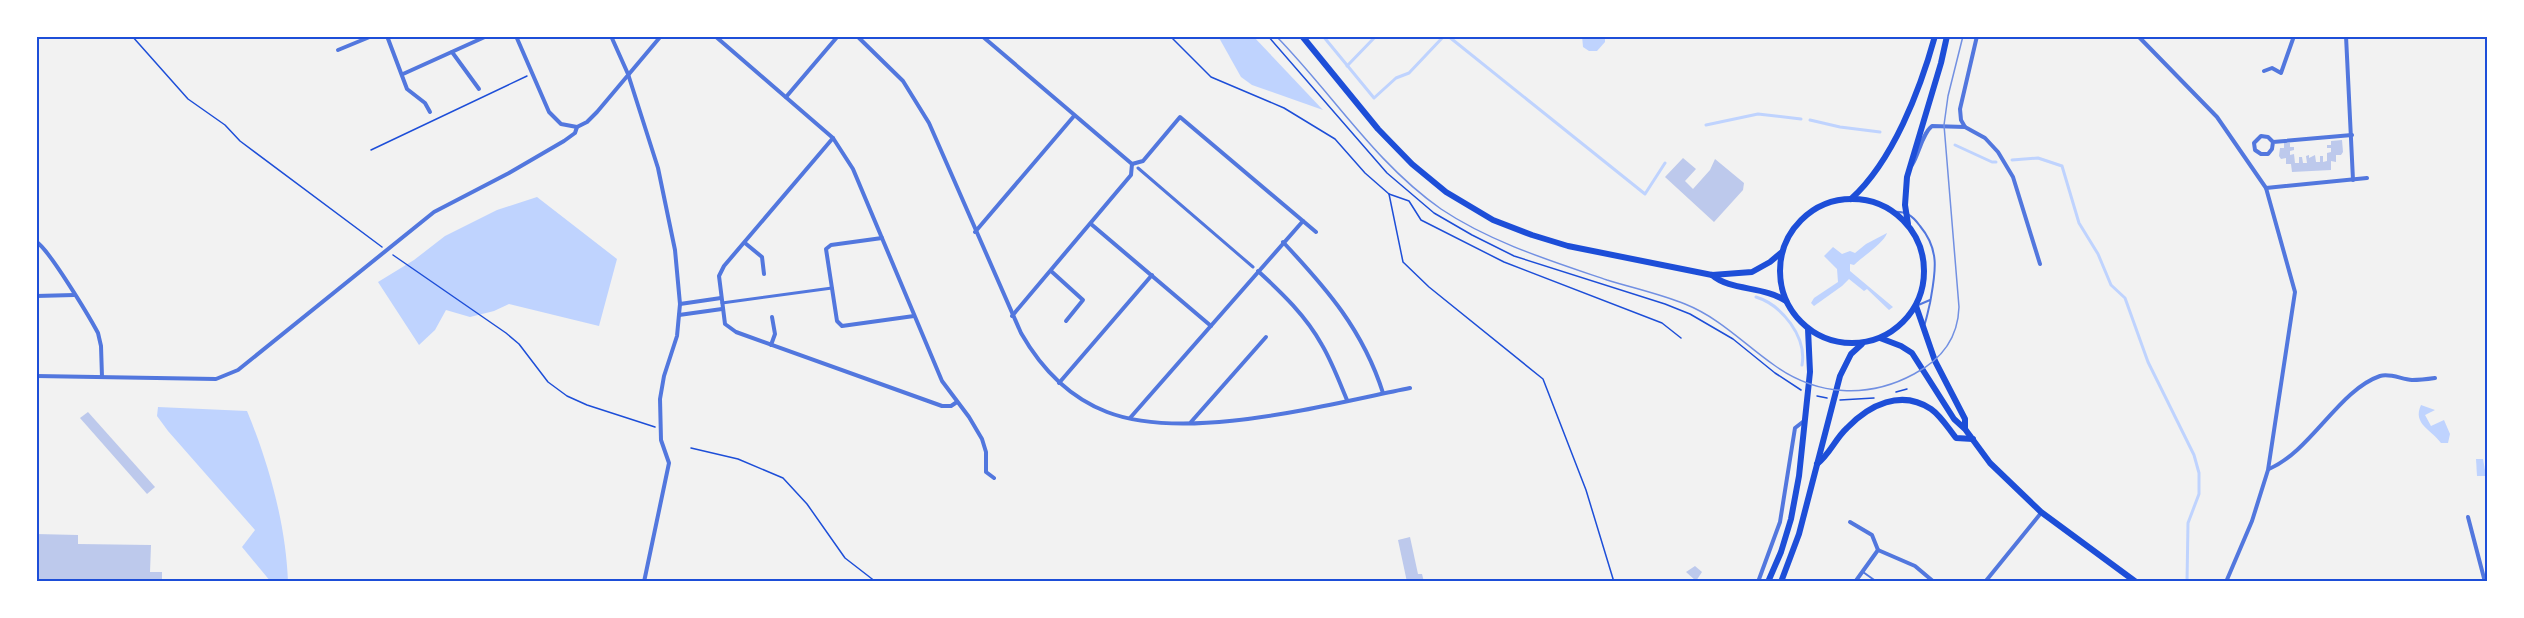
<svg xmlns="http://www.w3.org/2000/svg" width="2524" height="618" viewBox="0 0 2524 618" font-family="'Roboto Condensed',sans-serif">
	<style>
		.water { fill: #bfd3fe }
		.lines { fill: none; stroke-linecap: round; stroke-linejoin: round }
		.stream { stroke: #bfd3fe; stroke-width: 3 }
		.building { fill: #bdc9ec }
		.path { stroke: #1d4ed8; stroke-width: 1.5 }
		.service { stroke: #5277de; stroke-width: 2 }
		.pedestrian { stroke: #5277de; stroke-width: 3 }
		.minor { stroke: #5277de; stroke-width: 4 }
		.secondary { stroke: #1d4ed8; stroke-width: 6 }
		.primary { stroke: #1d4ed8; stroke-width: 6 }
		.tram { stroke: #7290e2; stroke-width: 1.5 }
		.neatline { fill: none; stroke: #1d4ed8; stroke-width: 2 }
	</style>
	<rect width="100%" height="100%" fill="#f2f2f2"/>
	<!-- water -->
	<g class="water">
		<polygon points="1218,36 1253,36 1323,110 1252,85 1241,77"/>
		<polygon points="1582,36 1605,36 1605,42 1597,51 1589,51 1583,47"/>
		<polygon points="537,197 617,259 599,326 509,304 494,311 470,317 446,310 435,330 419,345 378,282 414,260 445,236 497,210"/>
		<path d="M1887 233C1884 243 1863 256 1854 265L1850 264V271L1893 307 1889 310 1867 289 1864 291 1849 279 1842 286 1814 306 1811 303 1814 298 1838 282 1837 269 1824 256 1833 247 1842 254 1850 251 1855 253 1866 244Z"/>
		<path d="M2421 405 2435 410 2425 415 2431 426 2444 420 2450 434 2448 443H2441C2432 430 2412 424 2421 405Z"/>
		<path d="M158 407 247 411C269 464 286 525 288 582H271L242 547 255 530 168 431 157 416Z"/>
		<polygon points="2476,459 2483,459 2486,476 2477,476"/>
	</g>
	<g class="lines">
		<!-- stream -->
		<g class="stream">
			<polyline points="1323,36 1374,98 1396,78 1409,73 1444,36"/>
			<polyline points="1448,36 1645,194 1665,163"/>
			<polyline points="1347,66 1376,36"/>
			<polyline points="1810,120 1840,127 1880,132"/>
			<polyline points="1706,125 1758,114 1801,119"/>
			<polyline points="1955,145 1992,162 1996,162"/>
			<polyline points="2012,160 2038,158 2062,166 2079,223 2098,254 2111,285 2125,298 2148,362 2194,455 2199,473 2199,494 2188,523 2187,582"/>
			<path d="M1756 297C1782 305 1807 337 1802 365"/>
		</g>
	</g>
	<!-- building -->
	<g class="building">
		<polygon points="2342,140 2343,152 2341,155 2336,155 2336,162 2331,161 2331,170 2292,172 2291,164 2286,164 2286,158 2281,159 2279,156 2280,148 2284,148 2284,143 2290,143 2290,147 2294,147 2294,150 2290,151 2290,155 2294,154 2295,163 2299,163 2299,157 2302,157 2303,163 2307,163 2306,156 2309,155 2309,158 2315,155 2316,162 2320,162 2320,156 2323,156 2323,162 2327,161 2327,153 2331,152 2331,148 2327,148 2327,145 2331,145 2331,141"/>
		<polygon points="1683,158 1696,169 1685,181 1693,189 1710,170 1715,159 1744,183 1743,190 1714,222 1665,177"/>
		<polygon points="88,412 155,487 147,494 80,418"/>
		<polygon points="36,534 78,535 78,544 151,545 150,572 162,572 162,582 36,582"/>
		<polygon points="1410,537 1418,574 1422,574 1424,582 1407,582 1398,540"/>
		<polygon points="1695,566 1702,572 1696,581 1686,572"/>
	</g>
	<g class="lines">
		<!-- path -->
		<g class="path">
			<polyline points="132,36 188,99 225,125 240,141 382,247"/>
			<polyline points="1170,36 1211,77 1284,108 1335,139 1365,173 1389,194 1409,201 1421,220 1504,262 1662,323 1681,338"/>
			<polyline points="1268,36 1387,173 1434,213 1472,235 1514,256 1665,304 1690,314 1733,339 1775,373 1801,390"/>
			<polyline points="371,150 527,76"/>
			<polyline points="1389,194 1403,262 1429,287 1543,379 1586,490 1614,582"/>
			<polyline points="393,255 506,333 519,344 548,382 567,396 587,405 655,427"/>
			<polyline points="1896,392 1907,389"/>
			<polyline points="1817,396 1827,398"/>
			<polyline points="1840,400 1874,398"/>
			<polyline points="691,448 738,459 783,478 807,504 845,558 876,582"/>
		</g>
		<!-- service -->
		<g class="service">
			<path d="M1893 212C1906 211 1912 215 1920 226 1941 251 1935 274 1930 303 1928 311 1927 318 1924 326"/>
			<polyline points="1916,306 1930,300"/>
			<polyline points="1863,572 1877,582"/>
		</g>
		<!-- pedestrian -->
		<g class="pedestrian">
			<polyline points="1138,168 1253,267"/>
			<polyline points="722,303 832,288"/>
		</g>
		<!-- minor -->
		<g class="minor">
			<polyline points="387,36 407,89 425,103 430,112"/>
			<polyline points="516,36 549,112 561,124 577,127"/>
			<polyline points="611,36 628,74 658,168 675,250 680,304 677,336 664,376 660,399 661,440 669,463 644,582"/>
			<polyline points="715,36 833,138 853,169 942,381 969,417 982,439 986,452 986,472 994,478"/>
			<path d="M857 36 903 81 929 123 1021 333C1041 368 1068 397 1107 412 1187 443 1328 404 1410 388"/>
			<polyline points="982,36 1132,164"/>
			<polyline points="2138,36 2217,117 2266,188 2295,292 2268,470 2252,521 2226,582"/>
			<polyline points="2346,36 2353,180"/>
			<polyline points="338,50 372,36"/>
			<polyline points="452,52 479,89"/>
			<polyline points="2264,71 2272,68 2281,73 2294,36"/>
			<polyline points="403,74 487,36"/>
			<polyline points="786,97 838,36"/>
			<polyline points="1965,127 1961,120 1960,109 1977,36"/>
			<polyline points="833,138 724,266 719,276 725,324 736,332 942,406 951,406 957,402"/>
			<polyline points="2273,142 2272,149 2268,154 2261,154 2255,150 2254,143 2261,136 2268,137 2273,142 2352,135"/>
			<polyline points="1132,164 1143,161 1180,117 1316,232"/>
			<path d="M1912 165C1919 154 1922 134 1932 126L1965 127 1985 138 1998 152 2013 177 2040 264"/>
			<polyline points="2266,188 2367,178"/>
			<polyline points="1091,224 1211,326"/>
			<polyline points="975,232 1074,116"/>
			<polyline points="882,238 831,245 826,249 837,321 842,326 914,316"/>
			<path d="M36 242C47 246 90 318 98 333L101 346 102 377"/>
			<path d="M1283 242C1327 289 1363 330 1383 393"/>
			<polyline points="745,243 762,257 764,274"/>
			<polyline points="1051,271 1083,300 1066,321"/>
			<path d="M1258 271C1282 293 1306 316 1322 345 1332 362 1339 381 1347 400"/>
			<polyline points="36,296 74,295"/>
			<polyline points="680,304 721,298"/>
			<polyline points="679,315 722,309"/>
			<polyline points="1012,316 1131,175 1132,164"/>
			<polyline points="771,345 775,334 772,317"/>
			<polyline points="36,376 216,379 238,370 434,212 509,173 564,141 575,133 577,127 587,122 597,112 661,36"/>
			<polyline points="1059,383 1152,275"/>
			<polyline points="1130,418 1303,221"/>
			<polyline points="1191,422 1266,337"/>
			<path d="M2269 469C2311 451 2339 390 2380 376 2390 373 2401 379 2412 380 2420 380 2428 379 2435 378"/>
			<polyline points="2468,517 2485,582"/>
			<polyline points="1850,522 1872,535 1878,550"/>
			<polyline points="1758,582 1780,522 1795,428 1804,421"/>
			<polyline points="1855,582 1878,550 1915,566 1934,582"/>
			<polyline points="1985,582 2041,513"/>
		</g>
		<!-- secondary -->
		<g class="secondary">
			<polyline points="1302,36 1378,129 1412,164 1446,192 1493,220 1532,235 1568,246 1712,275 1752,272 1770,262 1782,252"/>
			<path d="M1712 275C1730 291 1764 286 1786 301"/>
			<polyline points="1916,306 1935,361 1965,419 1965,428"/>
			<polyline points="1880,338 1901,346 1912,353 1954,419 1965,429 1990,463 2041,512 2136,582"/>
			<path d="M1817 464C1830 454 1835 439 1847 428 1869 405 1901 389 1931 409 1941 416 1948 428 1956 438L1973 439"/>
		</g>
		<!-- primary -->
		<g class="primary">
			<circle cx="1852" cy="271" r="72"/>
			<path d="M1851 199C1893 161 1920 90 1935 36"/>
			<polyline points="1908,224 1905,205 1907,177 1941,63 1947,36"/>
			<polyline points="1768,582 1781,552 1791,519 1799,476 1810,372 1808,329"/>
			<polyline points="1781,582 1799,534 1840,376 1851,354 1862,344"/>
		</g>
		<!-- tram -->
		<path class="tram" d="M1276 36C1332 93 1375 163 1441 209 1490 242 1551 261 1607 280 1633 288 1660 294 1685 304 1720 318 1744 344 1774 365 1817 396 1868 399 1914 374 1941 360 1958 338 1959 307L1944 125 1948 96 1963 36"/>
	</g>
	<!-- border -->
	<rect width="2524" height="618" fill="none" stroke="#ffffff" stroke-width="75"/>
	<rect x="38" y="38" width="2448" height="542" class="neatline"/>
</svg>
